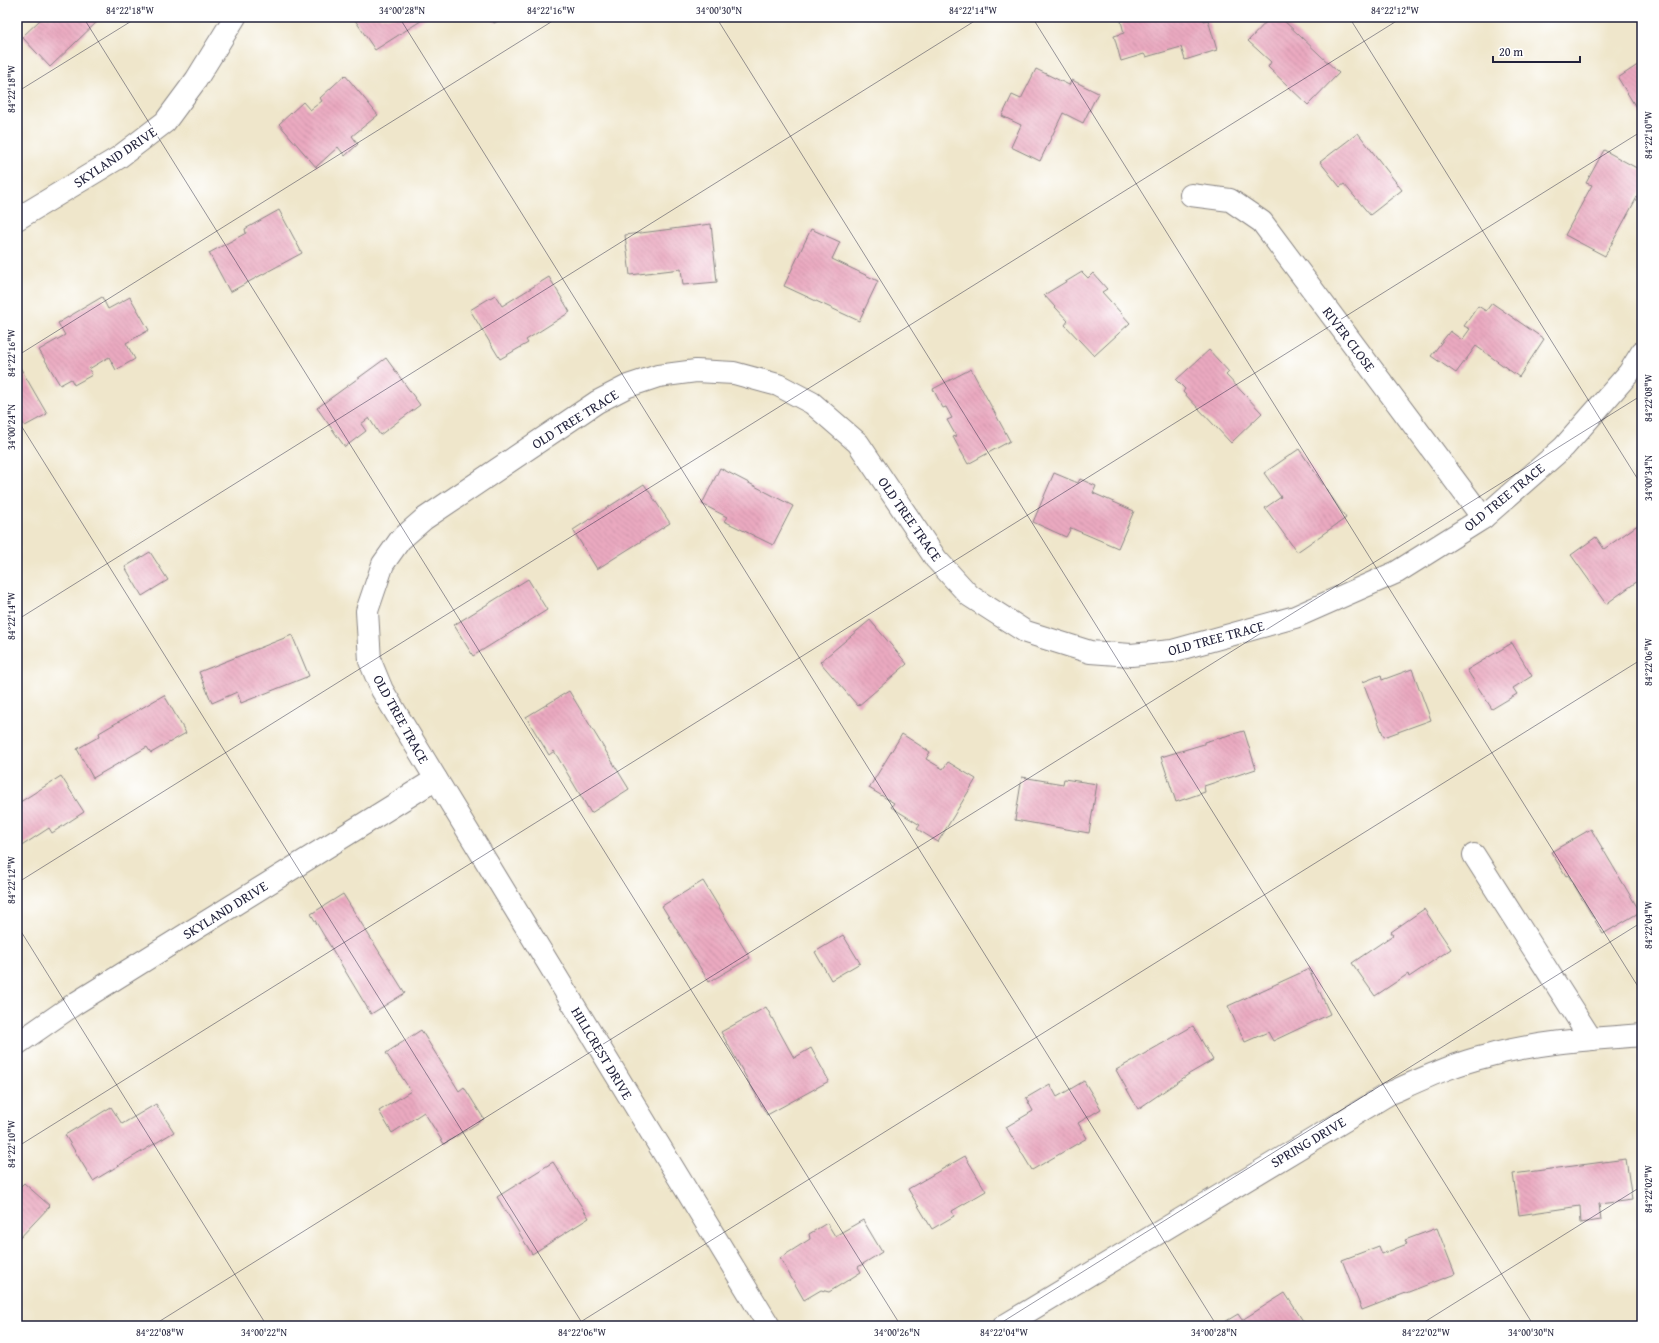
<svg xmlns="http://www.w3.org/2000/svg" width="1659" height="1343" viewBox="0 0 1659 1343" font-family="'Gentium Book Plus',serif">
	<style>
		.building { fill: url(#building-back-hatch) }
		.lines { fill: none; stroke-linecap: round; stroke-linejoin: round }
		.minor-casing { stroke: #888483; stroke-width: 24 }
		.minor { stroke: #fff; stroke-width: 22 }
		.ticks { fill: none; stroke: #22223b; stroke-width: 1; stroke-opacity: 0.45 }
		.labels { text-anchor: middle; stroke-width: 4; stroke-linejoin: round; paint-order: stroke }
		.street-label { font-size: 14px; fill: #22223b; stroke: #fff }
		.neatline { fill: none; stroke: #22223b; stroke-width: 1.5 }
		.ticks-label { font-size: 10px; text-anchor: middle; fill: #22223b }
	</style>
	<defs>
		<pattern id="building-back-hatch" width="6" height="6" patternUnits="userSpaceOnUse"><rect width="6" height="6" fill="#eaa9c0"/><path d="M-1 5l2 2M0 0l6 6M5-1l2 2" fill="none" stroke="#c891a6"/></pattern>
	</defs>
	<rect width="100%" height="100%" fill="#fff"/>
	<filter id="ink" filterUnits="userSpaceOnUse"><feTurbulence type="fractalNoise" baseFrequency=".025" numOctaves="2"/><feDisplacementMap in="SourceGraphic" scale="8" xChannelSelector="R" yChannelSelector="G"/><feConvolveMatrix kernelMatrix="1 2 1 2 8 2 1 2 1" color-interpolation-filters="sRGB"/></filter>
	<filter id="wash" filterUnits="userSpaceOnUse"><feTurbulence type="fractalNoise" baseFrequency=".012" numOctaves="4" result="noise"/><feDisplacementMap in="SourceGraphic" scale="16" xChannelSelector="R" yChannelSelector="G"/><feGaussianBlur stdDeviation="0.9" result="paint"/><feColorMatrix in="noise" values="0 0 0 0 0 0 0 0 0 0 0 0 0 0 0 0 0 1.4 0 .05"/><feComposite in="paint" operator="in"/></filter>
	<g filter="url(#wash)">
		<rect width="100%" height="100%" fill="#efe6cb"/>
		<g id="blocks">
			<!-- building -->
			<g class="building">
				<polygon points="39,17 98,17 100,19 50,67 22,37 41,19"/>
				<polygon points="353,17 427,17 375,50"/>
				<polygon points="491,17 506,17 494,23"/>
				<polygon points="1132,17 1202,17 1204,21 1208,20 1217,50 1185,60 1181,47 1146,57 1144,54 1121,61 1114,36 1124,33 1121,21"/>
				<polygon points="1271,17 1280,17 1339,73 1308,105 1268,67 1271,62 1248,41"/>
				<polygon points="1642,62 1642,117 1618,78"/>
				<polygon points="1036,69 1069,85 1072,80 1098,93 1083,123 1063,113 1040,161 1011,147 1021,125 1002,116 1012,95 1021,99"/>
				<polygon points="345,75 378,115 352,136 358,144 345,156 338,147 316,167 279,124 303,102 310,110 322,101 320,98"/>
				<polygon points="1358,133 1402,190 1370,215 1344,184 1340,187 1320,162"/>
				<polygon points="1604,150 1642,171 1642,188 1605,256 1565,235 1592,185 1586,183"/>
				<polygon points="279,210 302,253 230,292 209,253 246,233 245,229"/>
				<polygon points="711,224 717,282 683,285 681,269 630,275 625,235"/>
				<polygon points="811,229 840,242 832,259 878,281 859,321 784,286"/>
				<polygon points="1082,272 1088,278 1093,273 1107,289 1102,292 1130,323 1094,356 1065,325 1068,321 1044,295"/>
				<polygon points="549,277 570,312 526,340 528,343 500,359 470,310 495,295 502,306"/>
				<polygon points="102,297 108,309 130,297 149,330 126,343 135,359 116,370 109,357 89,369 92,375 74,385 71,379 60,385 39,350 65,335 58,323"/>
				<polygon points="1492,303 1544,339 1519,377 1476,346 1456,373 1431,356 1450,331 1462,340 1470,329 1464,326 1478,306 1486,311"/>
				<polygon points="1209,350 1229,372 1226,375 1262,413 1231,443 1183,392 1185,389 1176,380"/>
				<polygon points="386,358 420,405 380,435 369,418 361,424 366,431 345,447 317,408"/>
				<polygon points="17,362 47,414 25,426 19,418 17,419"/>
				<polygon points="971,369 1010,441 968,464 953,437 956,436 947,420 952,418 946,407 943,408 933,389"/>
				<polygon points="1299,449 1346,518 1297,552 1265,508 1281,497 1264,473"/>
				<polygon points="720,468 793,506 773,545 724,521 727,517 702,504"/>
				<polygon points="1054,473 1078,483 1080,479 1096,486 1093,493 1134,511 1118,548 1071,528 1066,537 1033,522"/>
				<polygon points="644,484 670,523 597,569 573,530"/>
				<polygon points="1639,524 1642,527 1642,578 1606,604 1571,555 1596,537 1604,549"/>
				<polygon points="150,552 168,580 142,596 125,567"/>
				<polygon points="528,579 547,610 473,656 454,625"/>
				<polygon points="870,620 907,664 858,706 820,662"/>
				<polygon points="292,635 309,676 241,703 237,692 212,703 199,672"/>
				<polygon points="1512,643 1532,676 1513,688 1517,694 1492,709 1467,670"/>
				<polygon points="1412,669 1431,720 1384,737 1363,682 1381,675 1382,680"/>
				<polygon points="569,691 629,789 591,813 554,751 549,755 526,717"/>
				<polygon points="164,695 186,733 151,753 147,747 93,778 77,749 100,736 99,733"/>
				<polygon points="1244,731 1256,769 1204,786 1205,792 1176,802 1161,757 1204,744 1204,742"/>
				<polygon points="902,734 930,752 926,759 943,769 948,762 976,779 938,842 917,829 920,825 891,807 894,803 869,788"/>
				<polygon points="61,776 84,812 52,833 49,828 17,849 17,804"/>
				<polygon points="1022,777 1063,784 1064,779 1097,784 1089,833 1015,820"/>
				<polygon points="1591,829 1640,912 1603,934 1568,875 1566,876 1551,852"/>
				<polygon points="703,881 750,958 709,982 662,906"/>
				<polygon points="343,894 405,993 371,1014 311,914"/>
				<polygon points="1424,909 1451,949 1409,977 1408,974 1375,996 1352,963 1393,935 1391,932"/>
				<polygon points="843,935 860,963 831,980 815,952"/>
				<polygon points="1309,969 1330,1014 1273,1041 1268,1032 1245,1042 1228,1006"/>
				<polygon points="766,1007 794,1058 811,1048 829,1081 767,1115 721,1032"/>
				<polygon points="1193,1026 1213,1060 1189,1074 1138,1109 1116,1070"/>
				<polygon points="421,1030 459,1091 464,1087 484,1119 444,1144 424,1112 392,1133 379,1111 411,1091 386,1053"/>
				<polygon points="1084,1081 1101,1109 1078,1123 1087,1138 1032,1170 1006,1127 1033,1111 1026,1098 1050,1084 1057,1097"/>
				<polygon points="156,1104 174,1132 93,1181 65,1135 111,1107 122,1124"/>
				<polygon points="965,1156 986,1191 952,1211 954,1216 932,1229 908,1189"/>
				<polygon points="1626,1159 1632,1200 1599,1204 1601,1220 1581,1223 1580,1206 1519,1215 1513,1174"/>
				<polygon points="553,1162 589,1218 532,1254 497,1197"/>
				<polygon points="24,1183 50,1206 17,1241 17,1190"/>
				<polygon points="863,1220 882,1252 858,1267 861,1272 829,1292 821,1290 804,1300 780,1258 810,1239 809,1234 827,1223 835,1236"/>
				<polygon points="1437,1228 1455,1274 1362,1310 1342,1260 1379,1246 1382,1254 1407,1244 1405,1240"/>
				<polygon points="1285,1293 1303,1321 1296,1326 1218,1326 1238,1314 1242,1320"/>
			</g>
		</g>
	</g>
	<g filter="url(#ink)">
		<use href="#blocks" fill-opacity="0" stroke="#888483" stroke-width="1"/>
		<g class="lines">
			<!-- minor casing -->
			<g class="minor-casing">
				<g id="minor">
					<polyline points="1191,195 1230,200 1262,222 1483,518"/>
					<polyline points="17,219 118,158 165,122 196,80 235,17"/>
					<polyline points="1474,855 1591,1039"/>
					<polyline points="17,1044 76,1003 436,779"/>
					<polyline points="769,1326 382,690 370,661 367,611 383,564 400,540 424,519 597,402 628,386 658,376 696,371 734,373 778,385 812,403 858,443 936,559 970,596 1026,632 1090,652 1131,655 1172,651 1295,617 1397,572 1483,518 1564,447 1629,373 1642,352"/>
					<path d="M1004 1326 1390 1093C1422 1079 1453 1064 1487 1056 1538 1042 1590 1039 1642 1035"/>
				</g>
			</g>
			<!-- minor -->
			<use href="#minor" class="minor"/>
		</g>
	</g>
	<!-- ticks -->
	<path class="ticks" d="M83 17 901 1326M399 17 1217 1326M716 17 1534 1326M1032 17 1642 993M1349 17 1642 486M17 92 138 17M17 356 559 17M17 419 584 1326M17 620 981 17M17 883 1403 17M17 925 267 1326M17 1147 1642 131M152 1326 1642 395M574 1326 1642 659M996 1326 1642 922M1418 1326 1642 1186"/>
	<g class="labels">
		<!-- street labels -->
		<g class="street-label">
			<text transform="translate(115 157) rotate(-34)" y="5">SKYLAND DRIVE</text>
			<text transform="translate(1349 339) rotate(53)" y="5">RIVER CLOSE</text>
			<text transform="translate(575 419) rotate(-32)" y="5">OLD TREE TRACE</text>
			<text transform="translate(1504 497) rotate(-39)" y="5">OLD TREE TRACE</text>
			<text transform="translate(910 519) rotate(55)" y="5">OLD TREE TRACE</text>
			<text transform="translate(1216 638) rotate(-15)" y="5">OLD TREE TRACE</text>
			<text transform="translate(401 719) rotate(61)" y="5">OLD TREE TRACE</text>
			<text transform="translate(225 910) rotate(-32)" y="5">SKYLAND DRIVE</text>
			<text transform="translate(602 1053) rotate(59)" y="5">HILLCREST DRIVE</text>
			<text transform="translate(1308 1142) rotate(-31)" y="5">SPRING DRIVE</text>
		</g>
	</g>
	<!-- margin -->
	<rect width="1659" height="1343" fill="none" stroke="#fff" stroke-width="44"/>
	<!-- scale -->
	<path d="M1493 56v6h87v-6" fill="none" stroke="#22223b" stroke-width="2"/>
	<text x="1499" y="56" font-size="12" fill="#22223b" stroke="#ffffff" stroke-width="3" paint-order="stroke">20 m</text>
	<rect x="22" y="22" width="1615" height="1299" class="neatline"/>
	<g class="ticks-label">
		<text x="130" y="14">84°22'18"W</text>
		<text x="402" y="14">34°00'28"N</text>
		<text x="551" y="14">84°22'16"W</text>
		<text x="719" y="14">34°00'30"N</text>
		<text x="973" y="14">84°22'14"W</text>
		<text x="1395" y="14">84°22'12"W</text>
		<text transform="translate(11 89) rotate(-90)" y="4">84°22'18"W</text>
		<text transform="translate(1648 135) rotate(-90)" y="4">84°22'10"W</text>
		<text transform="translate(11 353) rotate(-90)" y="4">84°22'16"W</text>
		<text transform="translate(1648 398) rotate(-90)" y="4">84°22'08"W</text>
		<text transform="translate(11 427) rotate(-90)" y="4">34°00'24"N</text>
		<text transform="translate(1648 478) rotate(-90)" y="4">34°00'34"N</text>
		<text transform="translate(11 616) rotate(-90)" y="4">84°22'14"W</text>
		<text transform="translate(1648 662) rotate(-90)" y="4">84°22'06"W</text>
		<text transform="translate(11 880) rotate(-90)" y="4">84°22'12"W</text>
		<text transform="translate(1648 925) rotate(-90)" y="4">84°22'04"W</text>
		<text transform="translate(11 1144) rotate(-90)" y="4">84°22'10"W</text>
		<text transform="translate(1648 1189) rotate(-90)" y="4">84°22'02"W</text>
		<text x="160" y="1336">84°22'08"W</text>
		<text x="264" y="1336">34°00'22"N</text>
		<text x="582" y="1336">84°22'06"W</text>
		<text x="897" y="1336">34°00'26"N</text>
		<text x="1004" y="1336">84°22'04"W</text>
		<text x="1214" y="1336">34°00'28"N</text>
		<text x="1426" y="1336">84°22'02"W</text>
		<text x="1531" y="1336">34°00'30"N</text>
	</g>
</svg>
